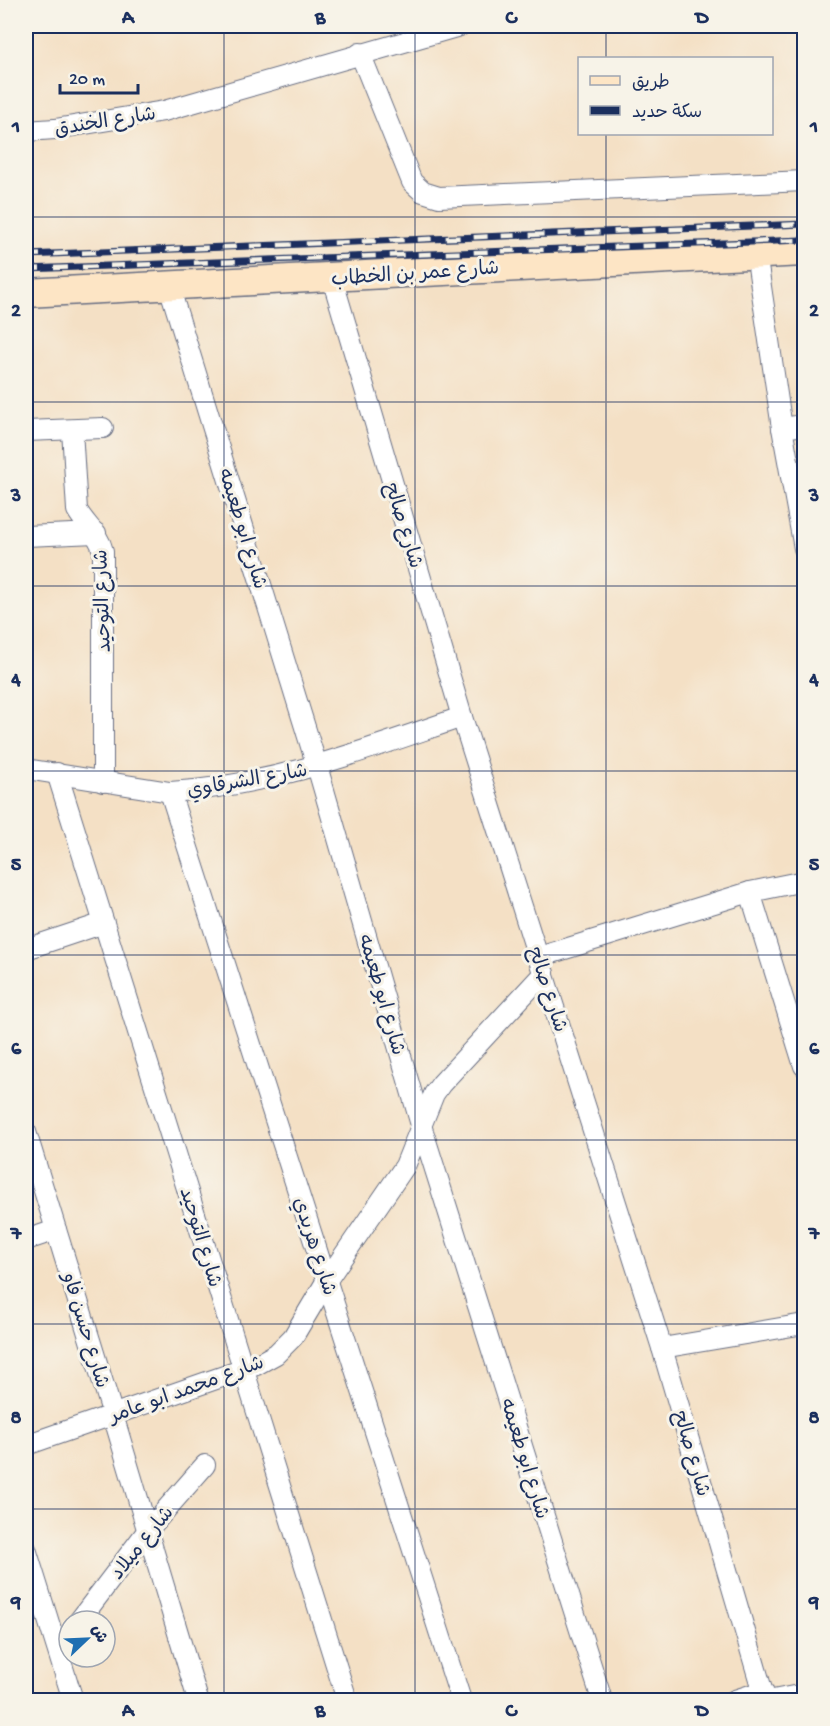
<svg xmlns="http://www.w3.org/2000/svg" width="830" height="1726" viewBox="0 0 830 1726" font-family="'Gochi Hand','Playpen Sans Arabic',sans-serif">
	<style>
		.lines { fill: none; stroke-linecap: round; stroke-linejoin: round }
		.street-casing { stroke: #676d82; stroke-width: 22 }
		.secondary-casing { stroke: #676d82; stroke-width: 31 }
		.street { stroke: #fff; stroke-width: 20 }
		.secondary { stroke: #fde5c5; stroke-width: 28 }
		.rail-casing { stroke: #1b2f5e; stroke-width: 7 }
		.rail { stroke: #f7f3e8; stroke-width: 4.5; stroke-dasharray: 14; stroke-linecap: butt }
		.grid { fill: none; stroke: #1b2f5e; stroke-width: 1.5; stroke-opacity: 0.55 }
		.labels { text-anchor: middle; stroke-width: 6; stroke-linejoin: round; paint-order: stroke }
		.street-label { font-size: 20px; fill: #1b2f5e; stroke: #f7f3e8 }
		.neatline { fill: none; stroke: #1b2f5e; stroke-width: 2 }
		.grid-label { font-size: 20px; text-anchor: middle; font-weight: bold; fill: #1b2f5e }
	</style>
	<rect width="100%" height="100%" fill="#f7f3e8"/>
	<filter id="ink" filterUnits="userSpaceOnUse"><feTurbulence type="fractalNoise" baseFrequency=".0167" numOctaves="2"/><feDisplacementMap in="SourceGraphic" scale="12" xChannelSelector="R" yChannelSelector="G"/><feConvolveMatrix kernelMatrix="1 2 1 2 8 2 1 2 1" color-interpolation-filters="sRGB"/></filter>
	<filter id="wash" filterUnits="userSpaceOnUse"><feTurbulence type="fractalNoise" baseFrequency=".008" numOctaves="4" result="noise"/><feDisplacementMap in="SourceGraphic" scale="24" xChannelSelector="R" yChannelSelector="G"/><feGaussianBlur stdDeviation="1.35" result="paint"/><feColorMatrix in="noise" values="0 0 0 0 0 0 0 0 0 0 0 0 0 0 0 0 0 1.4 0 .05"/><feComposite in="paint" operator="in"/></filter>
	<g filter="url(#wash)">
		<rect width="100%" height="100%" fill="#f4e0c5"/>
	</g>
	<g filter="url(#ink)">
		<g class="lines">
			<!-- street casing -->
			<g class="street-casing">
				<g id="street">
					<polyline points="360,53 412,182 423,192 439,197 804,181"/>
					<polyline points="26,131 55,129 164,111 460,26"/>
					<polyline points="756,253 782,428 804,548"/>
					<polyline points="332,278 462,717 662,1348 765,1700"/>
					<polyline points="169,286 317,766 421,1125 602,1700"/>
					<polyline points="782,428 804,425"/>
					<path d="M72 430 77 510C86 526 98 532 103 551V782"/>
					<polyline points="26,431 103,428"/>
					<polyline points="26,536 96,533"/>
					<path d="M26 769 170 792C273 786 365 750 462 717"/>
					<polyline points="57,773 347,1700"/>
					<polyline points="170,792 461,1700"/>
					<polyline points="750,892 804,1066"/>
					<polyline points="26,949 104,923"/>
					<polyline points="539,957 750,892 804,881"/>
					<polyline points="26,1132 113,1415 198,1700"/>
					<polyline points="26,1240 56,1230"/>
					<polyline points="662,1348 804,1324"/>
					<polyline points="26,1445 256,1365 276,1354 293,1337 327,1280 405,1166 434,1094 441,1084 544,973"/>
					<polyline points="26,1549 73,1700"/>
					<polyline points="79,1621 148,1530 205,1465"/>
					<polyline points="735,1700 763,1691"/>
					<polyline points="773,1700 804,1694"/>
				</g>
			</g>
			<!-- secondary casing -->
			<g class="secondary-casing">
				<polyline id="secondary" points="26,293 804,252"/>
			</g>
			<!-- street -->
			<use href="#street" class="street"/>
			<!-- secondary -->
			<use href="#secondary" class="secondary"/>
			<!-- rail casing -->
			<g class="rail-casing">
				<g id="rail">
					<polyline points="26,255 804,224"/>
					<polyline points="26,269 804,240"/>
				</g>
			</g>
			<!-- rail -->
			<use href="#rail" class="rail"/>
		</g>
	</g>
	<!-- grid -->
	<path class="grid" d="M224 26V1700M415 26V1700M606 26V58M606 134V1700M26 217H804M26 402H804M26 586H804M26 771H804M26 955H804M26 1140H804M26 1324H804M26 1509H804"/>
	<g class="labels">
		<!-- street labels -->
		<g class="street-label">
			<text transform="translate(105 120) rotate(-9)" y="7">شارع الخندق</text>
			<text transform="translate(415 272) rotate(-4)" y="7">شارع عمر بن الخطاب</text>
			<text transform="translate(405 525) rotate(73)" y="7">شارع صالح</text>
			<text transform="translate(244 528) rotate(73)" y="7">شارع ابو طعيمه</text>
			<text transform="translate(101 601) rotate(-92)" y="7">شارع التوحيد</text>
			<text transform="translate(247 779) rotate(-10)" y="7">شارع الشرقاوي</text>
			<text transform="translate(549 989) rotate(72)" y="7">شارع صالح</text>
			<text transform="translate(383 994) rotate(74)" y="7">شارع ابو طعيمه</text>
			<text transform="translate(202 1237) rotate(73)" y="7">شارع التوحيد</text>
			<text transform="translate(316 1246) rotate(72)" y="7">شارع هريدي</text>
			<text transform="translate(87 1330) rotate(73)" y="7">شارع حسن فاو</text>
			<text transform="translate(186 1388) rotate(-20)" y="7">شارع محمد ابو عامر</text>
			<text transform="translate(693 1453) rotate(74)" y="7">شارع صالح</text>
			<text transform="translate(526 1458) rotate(73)" y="7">شارع ابو طعيمه</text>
			<text transform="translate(141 1542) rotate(-51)" y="7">شارع ميلاد</text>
		</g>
	</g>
	<!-- margin -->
	<rect width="830" height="1726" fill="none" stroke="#f7f3e8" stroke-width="66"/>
	<!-- legend -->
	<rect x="578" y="57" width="195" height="78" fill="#f7f3e8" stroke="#9fa5b1" stroke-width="1.5"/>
	<rect x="590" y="76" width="30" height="9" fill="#fde5c5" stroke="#9fa5b1" stroke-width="1.5"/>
	<text x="632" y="87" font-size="18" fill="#1b2f5e">طريق</text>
	<rect x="590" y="106" width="30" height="9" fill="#1b2f5e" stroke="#9fa5b1" stroke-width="1.5"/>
	<text x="632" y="117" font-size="18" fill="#1b2f5e">سكة حديد</text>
	<!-- north arrow -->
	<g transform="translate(87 1639) rotate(67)"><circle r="28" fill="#f7f3e8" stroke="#9fa5b1" stroke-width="1.5"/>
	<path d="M0-4.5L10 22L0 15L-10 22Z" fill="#1f6fb2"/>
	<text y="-9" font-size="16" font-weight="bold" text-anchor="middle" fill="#1b2f5e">ش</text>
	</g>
	<!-- scale -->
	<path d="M60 84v9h78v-9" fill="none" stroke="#1b2f5e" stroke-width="3"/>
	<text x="69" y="84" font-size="18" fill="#1b2f5e" stroke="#f7f3e8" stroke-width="4.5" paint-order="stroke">20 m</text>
	<rect x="33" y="33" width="764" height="1660" class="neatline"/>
	<g class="grid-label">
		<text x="128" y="23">A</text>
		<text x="320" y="23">B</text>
		<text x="511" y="23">C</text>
		<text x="702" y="23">D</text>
		<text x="16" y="132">1</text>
		<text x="814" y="132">1</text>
		<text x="16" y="316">2</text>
		<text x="814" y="316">2</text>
		<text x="16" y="501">3</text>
		<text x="814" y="501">3</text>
		<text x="16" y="685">4</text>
		<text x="814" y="685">4</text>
		<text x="16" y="870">5</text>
		<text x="814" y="870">5</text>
		<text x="16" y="1054">6</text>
		<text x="814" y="1054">6</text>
		<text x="16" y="1239">7</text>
		<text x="814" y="1239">7</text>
		<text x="16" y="1423">8</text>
		<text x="814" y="1423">8</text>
		<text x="16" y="1608">9</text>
		<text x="814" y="1608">9</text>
		<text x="128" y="1716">A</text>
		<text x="320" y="1716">B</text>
		<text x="511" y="1716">C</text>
		<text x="702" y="1716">D</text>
	</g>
</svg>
